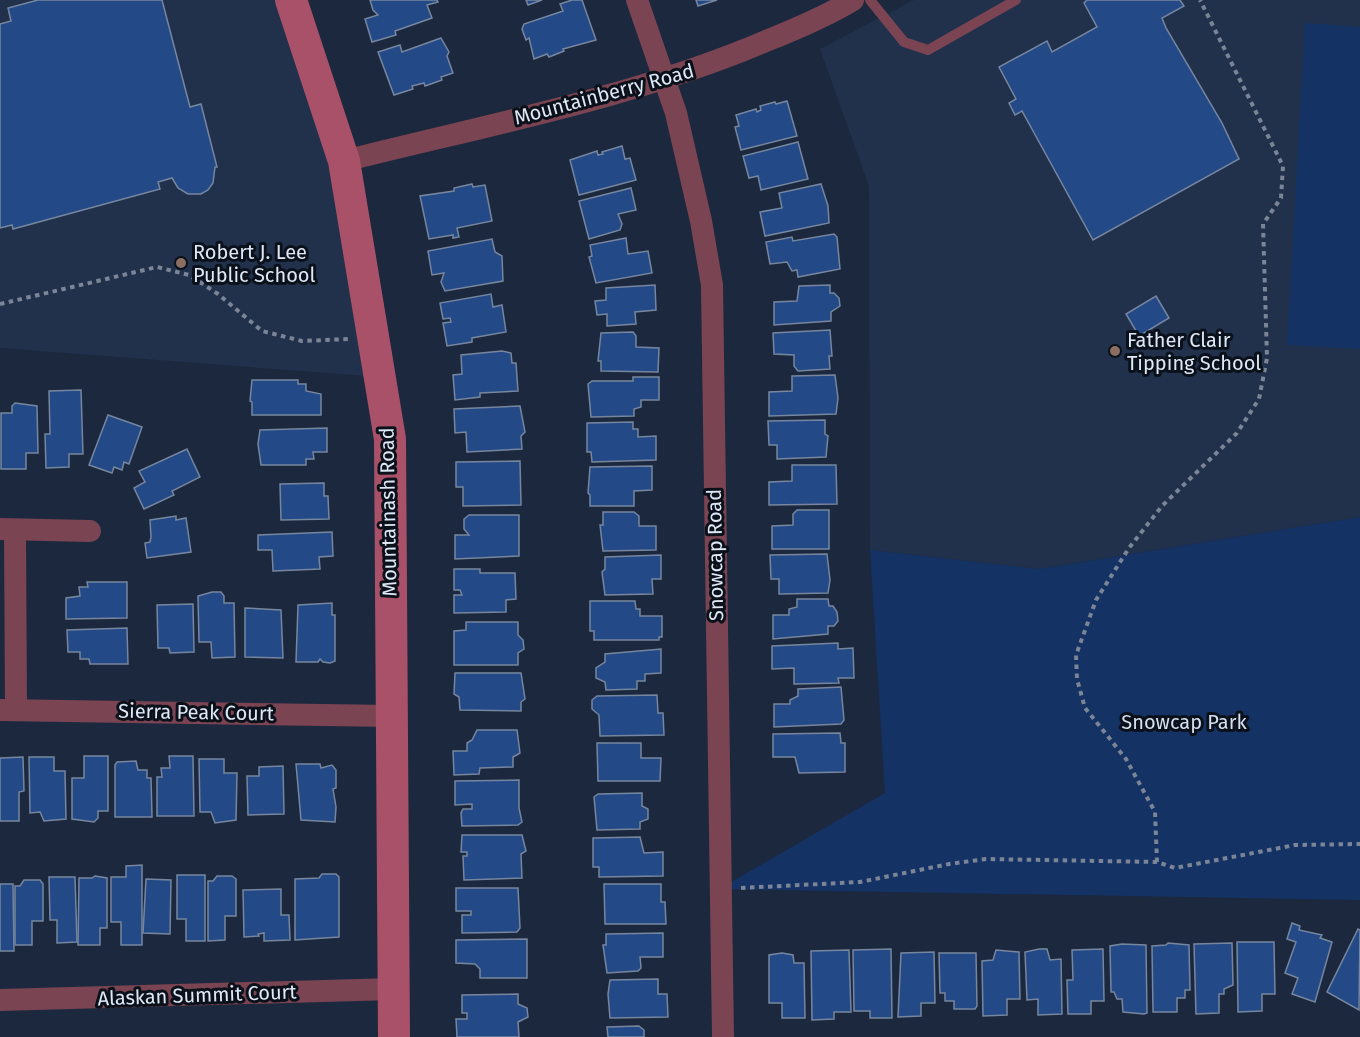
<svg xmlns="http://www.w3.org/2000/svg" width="1360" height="1037" viewBox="0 0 1360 1037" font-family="'Fira Sans',sans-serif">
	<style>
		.built { fill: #21314b }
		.green { fill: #143264 }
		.building { fill: #244987; stroke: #76869f; stroke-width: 1.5 }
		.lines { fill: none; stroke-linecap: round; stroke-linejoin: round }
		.path { stroke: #7b8597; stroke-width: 4; stroke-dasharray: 4.5 4.5; stroke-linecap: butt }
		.lane { stroke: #7b4452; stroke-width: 10 }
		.street { stroke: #7b4452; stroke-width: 22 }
		.secondary { stroke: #a95168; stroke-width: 32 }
		.education-dot { fill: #8d6e63; stroke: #0b111a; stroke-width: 2 }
		.labels { text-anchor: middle; stroke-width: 6; stroke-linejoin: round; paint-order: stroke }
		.street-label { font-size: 20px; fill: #dfe8f6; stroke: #0b111a }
		.poi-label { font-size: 20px; fill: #dfe8f6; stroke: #0b111a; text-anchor: start }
		.park-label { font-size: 20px; fill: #d4dff2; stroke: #0b111a }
	</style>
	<rect width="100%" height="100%" fill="#1c283d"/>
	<!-- built -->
	<g class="built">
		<polygon points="0,0 285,0 304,48 379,377 0,348"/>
		<polygon points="914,0 1360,0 1360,517 1039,569 870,550 869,186 820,49"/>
	</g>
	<!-- green -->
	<g class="green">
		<polygon points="1305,23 1360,27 1360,349 1287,345"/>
		<polygon points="1360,517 1360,900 719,889 885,793 870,550 1039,569"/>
	</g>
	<!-- building -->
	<g class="building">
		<polygon points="38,0 162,0 190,107 201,104 217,167 215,167 213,183 208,190 201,194 188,194 178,188 172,178 158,182 160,189 13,229 12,225 0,228 0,24 11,21 8,8"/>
		<polygon points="370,0 437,0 438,2 427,5 432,18 395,31 396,35 372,42 365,19 378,15 373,10"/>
		<polygon points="526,0 542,0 528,5"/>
		<polygon points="572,0 582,0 596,40 563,49 564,51 549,57 547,54 534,59 529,38 526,40 522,29 524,24 563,11 560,4"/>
		<polygon points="696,0 717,0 698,6"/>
		<polygon points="1087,0 1180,0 1184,6 1162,18 1166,28 1222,123 1239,159 1093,240 1022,111 1015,115 1009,103 1016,99 999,67 1047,41 1052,52 1097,27 1084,3"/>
		<polygon points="441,38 449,52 447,56 453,73 441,77 442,80 425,86 424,83 412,86 413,89 394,95 378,52 400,45 402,52"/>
		<polygon points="787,101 797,136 741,150 735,127 739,126 736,115 756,109 757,112 761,110 760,106 775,102 776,104"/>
		<polygon points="798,142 808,179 761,190 758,176 749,178 743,156"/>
		<polygon points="622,146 625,159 630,158 636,180 579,195 570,160 597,151 598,155 603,154 602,152"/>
		<polygon points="472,184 473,187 485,185 492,221 457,228 459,237 453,238 453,235 429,239 420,196 454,191 454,188"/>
		<polygon points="821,184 828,206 829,223 765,236 760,212 782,208 779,193"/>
		<polygon points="631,188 636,210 618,214 622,224 620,230 589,239 579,201"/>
		<polygon points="834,234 837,237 840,269 798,277 797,270 792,271 787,262 770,264 766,242 792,237 793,241"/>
		<polygon points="626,238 628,254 648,251 652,273 596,283 589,257 592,256 590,245"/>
		<polygon points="492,239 495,252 502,256 503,281 445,291 441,282 444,273 432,275 428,251"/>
		<polygon points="655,285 656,310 635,312 636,324 607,326 607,314 597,315 595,301 606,300 606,288"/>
		<polygon points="830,285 830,293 834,293 839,298 840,306 831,312 831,321 774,325 774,302 797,301 799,286"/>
		<polygon points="491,294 493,307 502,305 506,332 472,338 472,342 447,346 443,323 451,322 450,318 443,319 440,303"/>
		<polygon points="1156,296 1169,318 1139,336 1126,314"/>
		<polygon points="830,330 832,356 829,356 830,369 798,371 794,366 794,355 774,354 773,333"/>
		<polygon points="633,332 636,336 636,347 659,348 658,372 601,371 601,361 598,361 601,333"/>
		<polygon points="502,351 511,353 512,363 516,363 518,391 480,393 480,397 455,400 453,375 462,374 461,355"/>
		<polygon points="835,375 838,398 836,414 769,416 769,392 792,391 792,376"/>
		<polygon points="633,377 659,377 659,400 641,400 641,407 634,409 634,416 591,417 588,384 592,381 633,381"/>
		<polygon points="252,380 298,380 298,384 306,384 306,391 321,394 321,415 252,415 252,402 250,401"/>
		<polygon points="81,390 83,454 69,454 69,467 46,468 45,434 50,434 49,391"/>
		<polygon points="15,403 37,406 38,453 26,453 26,469 1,469 1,413 12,413 12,406"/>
		<polygon points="520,406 525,432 521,436 522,449 467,452 466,432 455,433 454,409"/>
		<polygon points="108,415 142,427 129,464 124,462 122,470 114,467 112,473 89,465"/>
		<polygon points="825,420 825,434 828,436 826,457 777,459 777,445 769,445 768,421"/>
		<polygon points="633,422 633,429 638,429 638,437 656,436 656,460 592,462 591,452 587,452 587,423"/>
		<polygon points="327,428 327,452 313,452 314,459 306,459 306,465 261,465 258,444 260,430"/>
		<polygon points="187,449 200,477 172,491 174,495 144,509 134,488 145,482 139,471"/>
		<polygon points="520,461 521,505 463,506 463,487 456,487 456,462"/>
		<polygon points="792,465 836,465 837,504 769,505 769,482 792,481"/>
		<polygon points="652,466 652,490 634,491 634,506 590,506 590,495 588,493 590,467"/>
		<polygon points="324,483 324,496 328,496 329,519 281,520 280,484"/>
		<polygon points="797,510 829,510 829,549 772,549 772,526 793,525 793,514"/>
		<polygon points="603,512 634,512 639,516 639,526 656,526 656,550 603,551 600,525 603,525"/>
		<polygon points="469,515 519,515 519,556 455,559 455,535 469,535 464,529 464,519"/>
		<polygon points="176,516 176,520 186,518 191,552 147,558 145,543 150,542 151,537 150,520"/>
		<polygon points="332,532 333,556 319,557 320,569 273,571 272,550 258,550 258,535"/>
		<polygon points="827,554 830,580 828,593 779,594 779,579 771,579 770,555"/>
		<polygon points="661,555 661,579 652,579 653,594 605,595 602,572 605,569 605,557"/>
		<polygon points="454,569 480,569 480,573 515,573 516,599 506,600 506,612 454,613 454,595 462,595 460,590 454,590"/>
		<polygon points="87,582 127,582 127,618 66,619 66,598 80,596 79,587 88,587"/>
		<polygon points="212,592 221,592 224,596 224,603 234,603 235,657 212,658 211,642 199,642 198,596"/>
		<polygon points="797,599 828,599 829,606 833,606 837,612 838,621 834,626 828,626 828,634 773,639 773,615 789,615 789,609 797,607"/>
		<polygon points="590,601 635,601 636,609 640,609 640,616 662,616 662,637 659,637 659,640 594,640 594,631 590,631"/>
		<polygon points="332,603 332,615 335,615 335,661 330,663 323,662 320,659 318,662 296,662 298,605"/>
		<polygon points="193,604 194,652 170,653 169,648 158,648 157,605"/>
		<polygon points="245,608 281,610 283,658 245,657"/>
		<polygon points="466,622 518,622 518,635 523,640 524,649 518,653 518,665 454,665 454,631 466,630"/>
		<polygon points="127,628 128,664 90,664 89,659 80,659 80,652 68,652 67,630"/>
		<polygon points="838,643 838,649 853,648 854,678 838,678 839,683 794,684 794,668 772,669 772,646"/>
		<polygon points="661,649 661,673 645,674 645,681 637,681 637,689 606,690 605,682 596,678 596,668 605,662 605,654"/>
		<polygon points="455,673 521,673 525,699 521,702 521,711 460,710 459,697 454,694"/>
		<polygon points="841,687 844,720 841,724 774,727 774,704 790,704 790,700 798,696 798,689"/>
		<polygon points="657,695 658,713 663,713 664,735 600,736 599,715 592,709 592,700 597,696"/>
		<polygon points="477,730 517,730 520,753 513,757 513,767 480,768 479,774 454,775 453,751 467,751 467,743 472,740"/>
		<polygon points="840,733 841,743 845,743 845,772 799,773 795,757 773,757 773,734"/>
		<polygon points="597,743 641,743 641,758 661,758 660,781 598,781"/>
		<polygon points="84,756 108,756 108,811 98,811 98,818 94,822 72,819 72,778 84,778"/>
		<polygon points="169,756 193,756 194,816 157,816 157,777 162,777 161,768 170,768"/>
		<polygon points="23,757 24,791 19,792 19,821 0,821 0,758"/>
		<polygon points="29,757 54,757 54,771 65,771 66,819 44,821 40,812 30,813"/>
		<polygon points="199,759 224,759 224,773 237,773 236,820 215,823 211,812 200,812"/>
		<polygon points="136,761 138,770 147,770 147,778 151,778 152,817 115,817 115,765 117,762"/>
		<polygon points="296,764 320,764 321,768 332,765 336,770 336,788 333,789 336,807 335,822 301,820"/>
		<polygon points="283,766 284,814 248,815 247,776 259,776 259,767"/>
		<polygon points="519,780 519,808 522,822 518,825 462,826 461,813 463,809 472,809 472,804 455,805 455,781"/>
		<polygon points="642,793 642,806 648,809 648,819 640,822 640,829 597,830 594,797 598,794"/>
		<polygon points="462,835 522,835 526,851 521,854 522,878 464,880 463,856 467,856 467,852 461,852"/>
		<polygon points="640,837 644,853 663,852 663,876 599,877 599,867 593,867 593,838"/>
		<polygon points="142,865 142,945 121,945 121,922 111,922 111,877 126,877 126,866"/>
		<polygon points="322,874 336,874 339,877 339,937 295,940 295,879 319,878"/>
		<polygon points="177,875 205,875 205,941 186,941 186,919 177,919"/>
		<polygon points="95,876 107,878 107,928 100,928 100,945 78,945 79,878 92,878"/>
		<polygon points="217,876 232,876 236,879 236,916 225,916 225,940 208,941 208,881 213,881"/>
		<polygon points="49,877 75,877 77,942 57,943 57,920 50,920"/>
		<polygon points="146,879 171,880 170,934 143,933"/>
		<polygon points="24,880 40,880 43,884 43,921 32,921 32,945 15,945 15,886 20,886"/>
		<polygon points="0,884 13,884 14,951 0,951"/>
		<polygon points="604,884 661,884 661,902 665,902 666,924 605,924"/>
		<polygon points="456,888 518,888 520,928 517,932 462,933 462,915 471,915 471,911 456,911"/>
		<polygon points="281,889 281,915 289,915 290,940 264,941 264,933 258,934 259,936 244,937 243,890"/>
		<polygon points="1292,923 1300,926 1299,930 1322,935 1320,938 1332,942 1315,1002 1292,994 1298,978 1285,973 1296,942 1287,939"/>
		<polygon points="1358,929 1360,930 1359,1010 1327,992"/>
		<polygon points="663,933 663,957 640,957 641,968 638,971 607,973 603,945 606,945 606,934"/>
		<polygon points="527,939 527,978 480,978 480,969 475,964 456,963 456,940"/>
		<polygon points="1237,942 1274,942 1275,994 1262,994 1262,1011 1238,1012"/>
		<polygon points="1168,943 1189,945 1190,990 1185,990 1185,998 1177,998 1177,1012 1153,1012 1152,946 1166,945"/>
		<polygon points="1232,943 1233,985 1224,989 1224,994 1219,994 1219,1013 1196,1014 1194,944"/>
		<polygon points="1122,944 1146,945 1147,1013 1144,1014 1123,1012 1122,999 1117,999 1114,992 1111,992 1110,946"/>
		<polygon points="891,949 892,1018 870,1018 870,1011 854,1011 853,950"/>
		<polygon points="1039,949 1047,949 1050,960 1061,959 1062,1014 1038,1015 1038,999 1027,1000 1025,952"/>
		<polygon points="1103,949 1104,1001 1091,1001 1091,1014 1068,1014 1067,980 1073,980 1072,950"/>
		<polygon points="849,950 851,1012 834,1012 834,1019 812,1020 811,951"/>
		<polygon points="996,950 1019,952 1020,999 1007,999 1007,1015 983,1016 982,961 993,960"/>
		<polygon points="934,952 935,1003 921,1003 921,1016 898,1017 901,953"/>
		<polygon points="782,953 793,955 794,963 804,963 805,1018 782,1018 782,1003 769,1003 769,955"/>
		<polygon points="939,953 976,953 977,1006 975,1009 954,1009 954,1001 945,1001 945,993 940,993"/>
		<polygon points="658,979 658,994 667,994 668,1017 610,1018 608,994 610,980"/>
		<polygon points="518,994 518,1004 527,1008 528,1017 518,1022 519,1037 457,1037 456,1019 467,1019 467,1013 462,1013 462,995"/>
		<polygon points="639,1026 644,1030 644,1037 608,1037 607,1027"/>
	</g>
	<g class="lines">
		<!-- path -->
		<g class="path">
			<polyline points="0,304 157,267 189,275 218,294 262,331 302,341 348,339"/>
			<polyline points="1157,862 1155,812 1126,759 1085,708 1077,679 1076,655 1096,600 1129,548 1162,506 1237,433 1259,399 1267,358 1263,224 1281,198 1283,166 1200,0"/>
			<polyline points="741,888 860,882 949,864 986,859 1157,862 1175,868 1295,845 1360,844"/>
		</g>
		<!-- lane -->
		<polyline class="lane" points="870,0 904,42 928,50 1016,0"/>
		<!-- street -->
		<g class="street">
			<polyline points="637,0 676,113 701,221 712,285 723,1037"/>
			<path d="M344 161C486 125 632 98 766 41 796 29 825 17 853 0"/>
			<polyline points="1,529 90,531"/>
			<polyline points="15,530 16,710"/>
			<polyline points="0,710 392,716"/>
			<polyline points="0,1000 393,989"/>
		</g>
		<!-- secondary -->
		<polyline class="secondary" points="291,0 344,161 390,439 394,1037"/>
	</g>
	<!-- markers -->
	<g class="education-dot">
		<circle cx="181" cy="263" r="6"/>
		<circle cx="1115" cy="351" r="6"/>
	</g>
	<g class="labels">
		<!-- street labels -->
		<g class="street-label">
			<text transform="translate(604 94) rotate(-15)" y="7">Mountainberry Road</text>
			<text transform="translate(388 512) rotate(-91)" y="7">Mountainash Road</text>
			<text transform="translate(715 555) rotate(-91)" y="7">Snowcap Road</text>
			<text transform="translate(196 712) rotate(1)" y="7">Sierra Peak Court</text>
			<text transform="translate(197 995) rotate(-2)" y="7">Alaskan Summit Court</text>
		</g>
		<!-- poi labels -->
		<g class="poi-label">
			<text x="193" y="259">Robert J. Lee<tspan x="193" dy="23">Public School</tspan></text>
			<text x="1127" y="347">Father Clair<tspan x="1127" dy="23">Tipping School</tspan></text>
		</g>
		<!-- park labels -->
		<g class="park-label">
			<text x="1184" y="729">Snowcap Park</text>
		</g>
	</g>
</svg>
